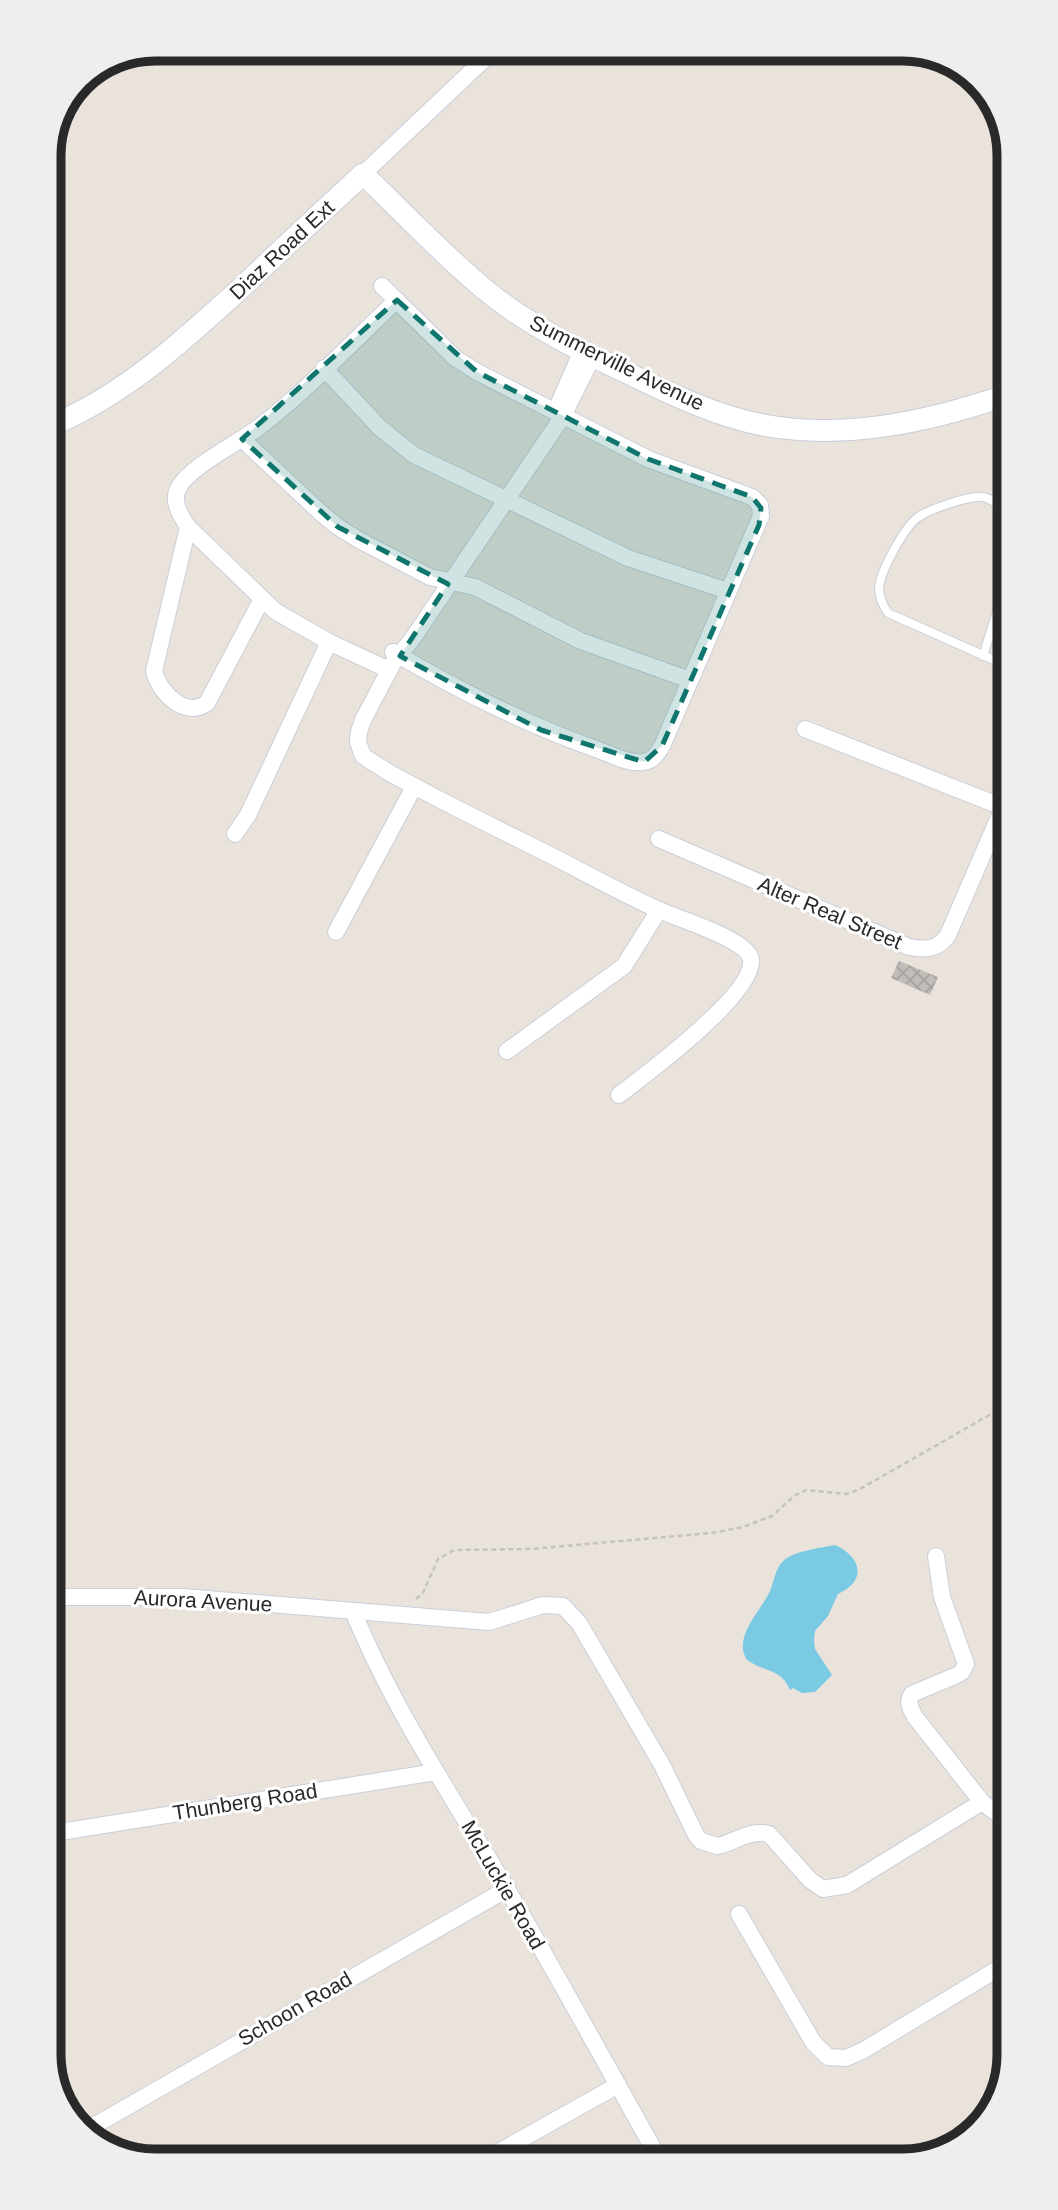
<svg xmlns="http://www.w3.org/2000/svg" width="1058" height="2210" viewBox="0 0 1058 2210" font-family="Helvetica,sans-serif">
	<style>
		.water { fill: #79cae2 }
		.building { fill: url(#building-cross-hatch) }
		.lines { fill: none; stroke-linecap: round; stroke-linejoin: round }
		.lane-casing { stroke: #cbced9; stroke-width: 10 }
		.street-casing { stroke: #cbced9; stroke-width: 18 }
		.secondary-casing { stroke: #cbced9; stroke-width: 23 }
		.path { stroke: #c3c3c3; stroke-width: 2.5; stroke-dasharray: 5 3.5; stroke-linecap: butt }
		.lane { stroke: #fff; stroke-width: 8 }
		.street { stroke: #fff; stroke-width: 16 }
		.secondary { stroke: #fff; stroke-width: 21 }
		.marked { fill: #0f766e; fill-opacity: 0.2; stroke: #0f766e; stroke-width: 5; stroke-dasharray: 14 9; stroke-linejoin: round }
		.labels { text-anchor: middle; stroke-width: 6; stroke-linejoin: round; paint-order: stroke }
		.street-label { font-size: 21px; fill: #292929; stroke: #fff }
		.rim { fill: none; stroke: #292929; stroke-width: 9 }
	</style>
	<defs>
		<pattern id="building-cross-hatch" width="8" height="8" patternUnits="userSpaceOnUse" patternTransform="scale(1.75)"><rect width="8" height="8" fill="#c2bdb9"/><path d="M0 0l8 8M0 8l8-8" fill="none" stroke="#a7a29f"/></pattern>
	</defs>
	<rect width="100%" height="100%" fill="#eae3dc"/>
	<!-- water -->
	<path class="water" d="M835 1545C862 1557 867 1581 838 1594L828 1616 815 1631 814 1640 815 1649 832 1675 815 1692 802 1693 793 1688 790 1690C781 1668 766 1673 747 1660 732 1637 761 1611 770 1591 775 1579 775 1566 787 1558 800 1550 820 1548 835 1545Z"/>
	<!-- building -->
	<polygon class="building" points="899,961 938,977 930,995 891,978"/>
	<g class="lines">
		<!-- lane casing -->
		<g class="lane-casing">
			<g id="lane">
				<path d="M1004 512C999 505 992 499 983 497 970 495 927 510 917 518 904 528 880 572 879 588 879 598 883 605 888 613L1005 665"/>
				<polyline points="983,656 1005,586"/>
			</g>
		</g>
		<!-- street casing -->
		<g class="street-casing">
			<g id="street">
				<polyline points="997,111 1003,130"/>
				<polyline points="363,174 495,49"/>
				<path d="M382 286 455 358 477 372 648 459 752 497 760 505 761 516 662 746C657 754 653 761 643 762 628 764 610 754 596 749 523 723 460 691 393 652"/>
				<path d="M593 356 563 416 413 638 393 663 363 720 359 732 358 742 363 756 388 772C442 802 498 829 554 857 589 875 623 894 659 910 678 919 747 939 751 959 756 993 645 1075 619 1095"/>
				<polyline points="324,368 380,428 414,455 628,558 728,591"/>
				<polyline points="559,403 582,351"/>
				<polyline points="242,439 320,512 338,527 359,540 430,577 475,587 581,641 690,680"/>
				<path d="M188 527 154 671C159 693 186 719 207 703L262 599"/>
				<path d="M389 670 329 642 275 611 188 527C180 515 171 501 179 487 190 467 236 444 255 430 306 392 351 343 397 300"/>
				<polyline points="805,729 1005,808"/>
				<polyline points="235,834 248,815 329,642"/>
				<path d="M659 839 909 947C925 950 938 950 948 935L1005 803"/>
				<polyline points="336,932 414,787"/>
				<polyline points="507,1051 624,966 659,910"/>
				<path d="M936 1556 942 1597 966 1664 962 1672 957 1675 912 1694C906 1702 911 1709 915 1717L982 1802 1008 1822"/>
				<path d="M53 1597H183L489 1622 543 1605 563 1606 579 1623 662 1765 696 1835 701 1841 717 1846C736 1842 750 1829 769 1834L810 1880 823 1889 847 1885 982 1802"/>
				<path d="M353 1611C393 1709 453 1798 507 1889 559 1978 608 2068 658 2157"/>
				<polyline points="54,1833 436,1772"/>
				<polyline points="739,1914 813,2042 828,2057 846,2058 864,2050 1009,1962"/>
				<polyline points="85,2131 507,1889"/>
				<polyline points="931,2155 973,2130"/>
				<polyline points="488,2158 618,2085"/>
			</g>
		</g>
		<!-- secondary casing -->
		<g class="secondary-casing">
			<path id="secondary" d="M50 426C123 396 183 341 241 288 281 250 322 212 363 174 403 212 441 253 483 288 522 321 569 345 615 367 663 390 711 415 763 425 845 440 927 422 1004 396"/>
		</g>
		<!-- path -->
		<polyline class="path" points="416,1599 423,1593 438,1559 454,1550 531,1549 712,1533 743,1527 772,1516 794,1496 806,1490 847,1494 860,1489 1007,1405"/>
		<!-- lane -->
		<use href="#lane" class="lane"/>
		<!-- street -->
		<use href="#street" class="street"/>
		<!-- secondary -->
		<use href="#secondary" class="secondary"/>
	</g>
	<!-- marked area -->
	<path class="marked" d="M397 300 477 372 648 459 752 497 761 508 759 525 662 746 644 762 541 730 400 656 448 584 338 527 242 439Z"/>
	<g class="labels">
		<!-- street labels -->
		<g class="street-label">
			<text transform="translate(282 250) rotate(-43)" y="7">Diaz Road Ext</text>
			<text transform="translate(617 363) rotate(26)" y="7">Summerville Avenue</text>
			<text transform="translate(830 913) rotate(23)" y="7">Alter Real Street</text>
			<text transform="translate(203 1601) rotate(3)" y="7">Aurora Avenue</text>
			<text transform="translate(245 1802) rotate(-9)" y="7">Thunberg Road</text>
			<text transform="translate(503 1885) rotate(60)" y="7">McLuckie Road</text>
			<text transform="translate(295 2009) rotate(-30)" y="7">Schoon Road</text>
		</g>
	</g>
	<!-- crop -->
	<path d="M0 0H1058V2210H0ZM155 61H903A94 94 0 0 1 997 155V2055A94 94 0 0 1 903 2149H155A94 94 0 0 1 61 2055V155A94 94 0 0 1 155 61Z" fill="#eee" fill-rule="evenodd"/>
	<path class="rim" d="M155 61H903A94 94 0 0 1 997 155V2055A94 94 0 0 1 903 2149H155A94 94 0 0 1 61 2055V155A94 94 0 0 1 155 61Z"/>
</svg>
